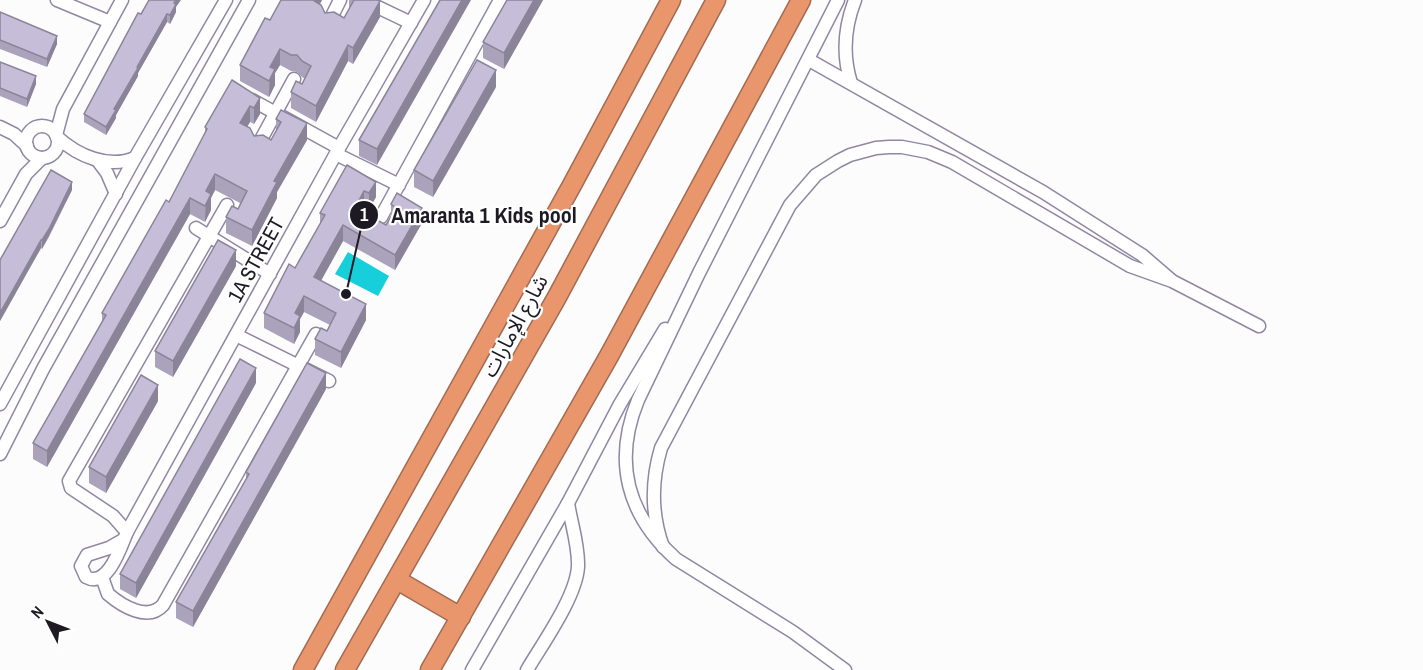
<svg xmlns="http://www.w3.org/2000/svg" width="1423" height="670" viewBox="0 0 1423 670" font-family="'Archivo Narrow','Noto Sans Arabic',sans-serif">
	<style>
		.water { fill: #17cfda }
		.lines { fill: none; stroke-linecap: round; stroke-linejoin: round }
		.minor-casing { stroke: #9087a2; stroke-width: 15 }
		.highway-casing { stroke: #a26b53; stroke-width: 21 }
		.minor { stroke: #fff; stroke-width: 12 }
		.highway { stroke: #ea966d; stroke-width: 18 }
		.wall { fill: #aaa3bb }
		.shaded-wall { fill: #8b8498 }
		.building { fill: #c6bdd9; stroke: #8b8498; stroke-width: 1.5 }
		.labels { text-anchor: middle; stroke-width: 4.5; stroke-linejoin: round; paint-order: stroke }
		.street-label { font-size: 21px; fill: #1d1a24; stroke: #fff }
		.leader { fill: none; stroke: #1d1a24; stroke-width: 2 }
		.callout-dot { fill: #1d1a24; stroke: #fff; stroke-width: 2 }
		.mark-label { font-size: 18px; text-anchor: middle; font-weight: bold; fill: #fff }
		.callout-label { font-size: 22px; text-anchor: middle; font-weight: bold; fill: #1d1a24; stroke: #fff; stroke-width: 4.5; stroke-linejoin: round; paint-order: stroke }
	</style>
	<rect width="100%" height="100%" fill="#fcfcfc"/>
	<!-- water -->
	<polygon class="water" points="348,252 389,276 378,296 335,274"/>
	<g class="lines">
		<!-- minor casing -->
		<g class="minor-casing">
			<g id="minor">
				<polyline points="57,0 110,22"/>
				<polyline points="363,0 411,23"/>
				<path d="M838 0 699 273 638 400C613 461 627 515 676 559L793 632 845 670"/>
				<polyline points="329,22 340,0"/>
				<polyline points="809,60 1043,192 1142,255 1171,280"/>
				<path d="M851 83C842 54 844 28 855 0"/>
				<polyline points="252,100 339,148"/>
				<circle cx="42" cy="142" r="16"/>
				<polyline points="0,127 14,134 27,146"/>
				<polyline points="56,135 63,109 122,0"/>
				<path d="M57 137C78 156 108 169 135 158"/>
				<polyline points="258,145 294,79"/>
				<polyline points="336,154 399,185"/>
				<polyline points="98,161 107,173 116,194"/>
				<polyline points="381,217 500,0"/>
				<polyline points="0,221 26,174 42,158"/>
				<polyline points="196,228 270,274"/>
				<polyline points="236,335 329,381"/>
				<polyline points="0,404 135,158 226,0"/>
				<polyline points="0,454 43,369 249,0"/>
				<polyline points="127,532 113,516 71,488 69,481 227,205"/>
				<path d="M123 540 109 548 87 555 81 566 86 577C108 589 121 546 127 532L339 148 424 0"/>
				<path d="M663 547C651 514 651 482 661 448L790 205 816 175 838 161 850 155 876 148 889 147H902L928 152 952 162 1130 266 1172 281 1259 326"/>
				<path d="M102 577 108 594C122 606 148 622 163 605L316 334"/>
				<polyline points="472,670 568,503 620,404 665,329"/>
				<path d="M527 670C543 643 576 597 578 567 579 546 571 523 568 503"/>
			</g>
		</g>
		<!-- highway casing -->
		<g class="highway-casing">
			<g id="highway">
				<polyline points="397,580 461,617"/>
				<polyline points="303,670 572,185 671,0"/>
				<polyline points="345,670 557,297 716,0"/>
				<polyline points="430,670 609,356 801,0"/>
			</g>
		</g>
		<!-- minor -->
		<use href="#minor" class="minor"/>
		<!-- highway -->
		<use href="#highway" class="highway"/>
	</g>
	<!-- wall -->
	<g class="wall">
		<polygon points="281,0 322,0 320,4 325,13 344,18 349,10 349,0 377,0 380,17 353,64 348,61 316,122 291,108 291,92 302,84 305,79 302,77 297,72 291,71 280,65 275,73 275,85 269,97 240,81 240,65 270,20"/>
		<polygon points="507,0 543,0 504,69 483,58 483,42"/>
		<polygon points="176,7 176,12 170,24 167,22 138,73 138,76 116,115 116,118 106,135 84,122 84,114 141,14"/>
		<polygon points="0,12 57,44 47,67 0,49"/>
		<polygon points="410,53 377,165 359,156 359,140"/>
		<polygon points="0,62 36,84 27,107 0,96"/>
		<polygon points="232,80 260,114 254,124 250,122 247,126 254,136 271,140 276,132 276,119 281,110 307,140 277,192 277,198 252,246 226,233 226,217 238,209 240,203 215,190 211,198 211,210 205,222 190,214 47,467 33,459 33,443 102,321 102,313 169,202 205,133 205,127"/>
		<polygon points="496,87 433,197 414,187 414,170"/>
		<polygon points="347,165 376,197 369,209 364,206 362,211 386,225 391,217 391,204 422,223 395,270 343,241 321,281 366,320 341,368 315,355 315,339 327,331 330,325 304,312 300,319 300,332 294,344 264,328 264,313 295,268 320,224 320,213"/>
		<polygon points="72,190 49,237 42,249 41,248 0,321 0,260"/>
		<polygon points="236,266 173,377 155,367 155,351"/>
		<polygon points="256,383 136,598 120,589 120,574"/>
		<polygon points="326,389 193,627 176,618 176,602 246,479 246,472"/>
		<polygon points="158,401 106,493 89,483 89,467"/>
	</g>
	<!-- shaded-wall -->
	<g class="shaded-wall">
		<polygon points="176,0 181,0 176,7 176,12 170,24 170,15"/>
		<polygon points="313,0 322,0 313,17"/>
		<polygon points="462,0 471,0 377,165 377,149"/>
		<polygon points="534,0 543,0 504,69 504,53"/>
		<polygon points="380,1 380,17 353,64 353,48"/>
		<polygon points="167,14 167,22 138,73 138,76 116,115 116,118 106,135 106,127 114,109"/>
		<polygon points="57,36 57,44 47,67 47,59"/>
		<polygon points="348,45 348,61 316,122 316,106"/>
		<polygon points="280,49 280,65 275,73 275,85 269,97 270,67"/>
		<polygon points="496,70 496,87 433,197 433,181"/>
		<polygon points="36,76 36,84 27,107 27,99"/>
		<polygon points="260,98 260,114 254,124 254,108"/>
		<polygon points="250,106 250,122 240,139 240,123"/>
		<polygon points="307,123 307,140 277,192 277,198 252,246 252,230 274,181"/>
		<polygon points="215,174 215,190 211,198 211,210 205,222 206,191"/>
		<polygon points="72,182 72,190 42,249 42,240"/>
		<polygon points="376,182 376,197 369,209 369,193"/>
		<polygon points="364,191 364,206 355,223 355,208"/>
		<polygon points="190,198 190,214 47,467 47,451"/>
		<polygon points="422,208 422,223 395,270 395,255"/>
		<polygon points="343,225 343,241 314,293 314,277"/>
		<polygon points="41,240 41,248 0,321 0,313"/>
		<polygon points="236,250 236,266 173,377 173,361"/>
		<polygon points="304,296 304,312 300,319 300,332 294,344 295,313"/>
		<polygon points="366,304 366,320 341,368 341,352"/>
		<polygon points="256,368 256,383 136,598 136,583"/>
		<polygon points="326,373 326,389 193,627 193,611"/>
		<polygon points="158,385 158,401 106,493 106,477"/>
	</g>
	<!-- building -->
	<g class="building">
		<polygon points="149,0 176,0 174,3 176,4 170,15 167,14 137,67 138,68 114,109 116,110 106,127 84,114 138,13 141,14"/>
		<polygon points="281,0 313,0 321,5 325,13 334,12 344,18 354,0 377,0 380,1 353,48 348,45 316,106 291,92 296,81 302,84 311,66 302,61 297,55 291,55 280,49 270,67 275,69 269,81 240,65 265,18 270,20"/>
		<polygon points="440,0 462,0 377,149 359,140"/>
		<polygon points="507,0 534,0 504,53 483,42"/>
		<polygon points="0,12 57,36 47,59 0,40"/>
		<polygon points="477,60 496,70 433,181 414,170"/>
		<polygon points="0,62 36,76 27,99 0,88"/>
		<polygon points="232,80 260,98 254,108 250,106 240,123 250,128 254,136 263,135 271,140 281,122 276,119 281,110 307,123 274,181 277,182 252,230 226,217 232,206 238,209 247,191 215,174 206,191 211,194 205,206 190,198 47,451 33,443 106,315 102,313 166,200 169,202 207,129 205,127"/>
		<polygon points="347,165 376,182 369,193 364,191 355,208 386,225 396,208 391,204 397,193 422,208 395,255 343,225 314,277 366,304 341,352 315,339 321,328 327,331 336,313 304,296 295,313 300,316 294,328 264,313 289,264 295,268 325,215 320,213"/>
		<polygon points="51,170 72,182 49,229 42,240 41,240 0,313 0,260"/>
		<polygon points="218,240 236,250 173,361 155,351"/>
		<polygon points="240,359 256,368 136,583 120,574"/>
		<polygon points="307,363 326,373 193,611 176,602 249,474 246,472"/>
		<polygon points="141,375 158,385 106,477 89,467"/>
	</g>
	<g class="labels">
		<!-- street labels -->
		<g class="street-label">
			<text transform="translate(256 260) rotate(-61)" y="7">1A STREET</text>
			<text transform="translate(515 326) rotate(-61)" y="7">شارع الإمارات</text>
		</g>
	</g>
	<!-- callouts -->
	<path class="leader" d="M346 294L364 215"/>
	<g class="callout-dot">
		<circle cx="346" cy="294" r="6"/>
		<circle cx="364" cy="215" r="15"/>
	</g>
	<g class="mark-label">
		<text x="364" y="221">1</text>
	</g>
	<g class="callout-label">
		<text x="484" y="223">Amaranta 1 Kids pool</text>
	</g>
	<!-- north arrow -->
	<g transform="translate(48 622) rotate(312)" stroke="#ffffff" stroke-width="4.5" paint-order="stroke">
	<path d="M0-4.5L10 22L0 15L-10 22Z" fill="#1d1a24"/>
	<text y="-9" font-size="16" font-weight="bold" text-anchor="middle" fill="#1d1a24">N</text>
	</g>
</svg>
